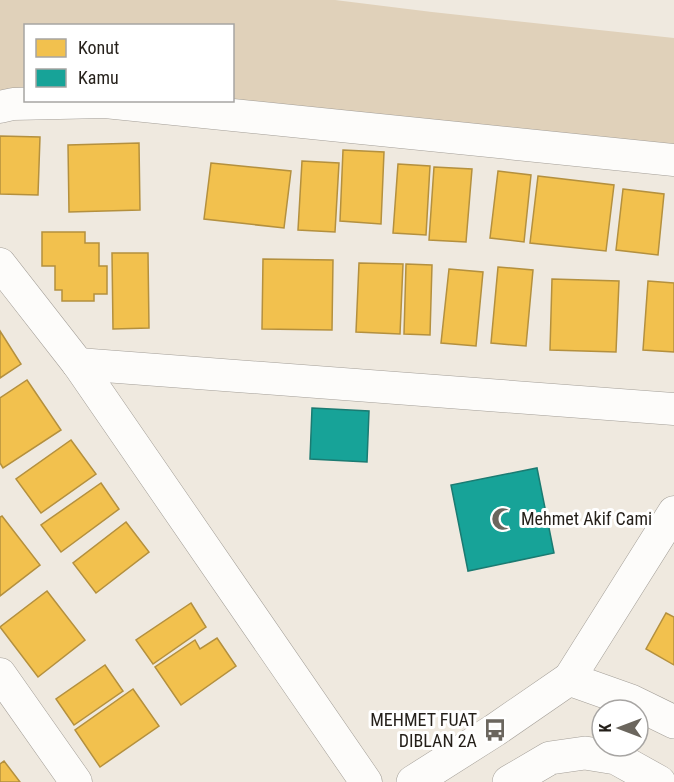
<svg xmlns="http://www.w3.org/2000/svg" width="674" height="782" viewBox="0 0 674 782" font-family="'Roboto Condensed',sans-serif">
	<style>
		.green { fill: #e0d1ba }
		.homes { fill: #f2c14e; stroke: #b4903e; stroke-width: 1.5 }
		.public { fill: #17a398; stroke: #1b7b72; stroke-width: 1.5 }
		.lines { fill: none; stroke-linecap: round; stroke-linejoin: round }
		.street-casing { stroke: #a39e97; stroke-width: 33 }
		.secondary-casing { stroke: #a39e97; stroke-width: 34 }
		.street { stroke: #fdfcfa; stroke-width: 32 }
		.secondary { stroke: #fdfcfa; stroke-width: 33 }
		.labels { text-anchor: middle; stroke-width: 6; stroke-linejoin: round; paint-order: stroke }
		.poi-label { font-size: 18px; fill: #241f19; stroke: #fff; text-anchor: start }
	</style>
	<rect width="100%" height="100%" fill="#efe9df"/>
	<!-- green -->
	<polygon class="green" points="0,0 335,0 432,12 674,38 674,146 232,100 232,26 26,26 25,87 0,91"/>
	<!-- homes -->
	<g class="homes">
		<polygon points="0,136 40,137 38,195 0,194"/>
		<polygon points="139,143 140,210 69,212 68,145"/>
		<polygon points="343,150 384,152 381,224 340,221"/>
		<polygon points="302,161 339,163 335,232 298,230"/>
		<polygon points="211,163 291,171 284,228 204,219"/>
		<polygon points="398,164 430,166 426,235 393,233"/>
		<polygon points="434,167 472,169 466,242 429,240"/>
		<polygon points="498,171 531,175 524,242 490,238"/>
		<polygon points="538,176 614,185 606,251 530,243"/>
		<polygon points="623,189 664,194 658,255 616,250"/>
		<polygon points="42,232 85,232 85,243 99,243 99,266 107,266 107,294 94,294 94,301 62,301 62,290 55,290 55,266 42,266"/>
		<polygon points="112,253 148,253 149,328 113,329"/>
		<polygon points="263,259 333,260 332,330 262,329"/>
		<polygon points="359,263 403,264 400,334 356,332"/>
		<polygon points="406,264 432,265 430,335 404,334"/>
		<polygon points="498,267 533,270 526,346 491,343"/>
		<polygon points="449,269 483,272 476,346 441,343"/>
		<polygon points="552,279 619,281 616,352 550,350"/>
		<polygon points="648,281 674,283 674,352 643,350"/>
		<polygon points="0,331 21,364 0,378"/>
		<polygon points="27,380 61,430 3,468 0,463 0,398"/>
		<polygon points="71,440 96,474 41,513 16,479"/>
		<polygon points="101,483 119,509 61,552 41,525"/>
		<polygon points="2,516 40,565 0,596 0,517"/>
		<polygon points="126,522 149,552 96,593 73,563"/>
		<polygon points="47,591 85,640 38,677 0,627"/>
		<polygon points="191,603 206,627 153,664 136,640"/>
		<polygon points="666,613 674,617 674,665 646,649"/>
		<polygon points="217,638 236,666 181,705 155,667 195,640 200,649"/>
		<polygon points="105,665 123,691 74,725 56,699"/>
		<polygon points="133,689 159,726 100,767 75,730"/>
		<polygon points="4,761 20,782 0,782 0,764"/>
	</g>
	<!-- public -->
	<g class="public">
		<polygon points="312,408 369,411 367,462 310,459"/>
		<polygon points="537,468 554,553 468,571 451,485"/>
	</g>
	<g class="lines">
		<!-- street casing -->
		<g class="street-casing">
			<g id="street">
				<polyline points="0,107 13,104 105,102 674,160"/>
				<polyline points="0,264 78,364 366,782"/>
				<polyline points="78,364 674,409"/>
				<polyline points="0,674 76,782"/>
				<polyline points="569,679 674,512"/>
			</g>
		</g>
		<!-- secondary casing -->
		<g class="secondary-casing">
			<g id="secondary">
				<polyline points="413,782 495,730 569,679 631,701 674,722"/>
				<polyline points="509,782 550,758 585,753 616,758 659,782"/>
			</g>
		</g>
		<!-- street -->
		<use href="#street" class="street"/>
		<!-- secondary -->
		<use href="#secondary" class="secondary"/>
	</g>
	<!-- icons -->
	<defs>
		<g id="mosque-bare" transform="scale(1.8)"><path d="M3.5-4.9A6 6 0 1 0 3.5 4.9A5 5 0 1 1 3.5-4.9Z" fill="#6b665e" stroke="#fff" stroke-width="2.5" paint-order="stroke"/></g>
		<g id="bus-bare" transform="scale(1.8)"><path d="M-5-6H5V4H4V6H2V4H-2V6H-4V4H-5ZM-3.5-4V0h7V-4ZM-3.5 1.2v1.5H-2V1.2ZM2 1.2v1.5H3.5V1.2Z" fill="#6b665e" stroke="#fff" stroke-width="2.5" paint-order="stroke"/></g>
	</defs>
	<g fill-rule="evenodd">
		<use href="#mosque-bare" x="503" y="519"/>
		<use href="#bus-bare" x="495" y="730"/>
	</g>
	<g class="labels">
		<!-- poi labels -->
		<g class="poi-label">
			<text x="521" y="525">Mehmet Akif Cami</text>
			<text x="477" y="726" text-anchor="end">MEHMET FUAT<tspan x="477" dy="21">DIBLAN 2A</tspan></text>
		</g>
	</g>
	<!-- legend -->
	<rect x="24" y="24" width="210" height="78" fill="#ffffff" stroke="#a7a5a3" stroke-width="1.5"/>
	<rect x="36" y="39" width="30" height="18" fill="#f2c14e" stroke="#a7a5a3" stroke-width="1.5"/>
	<text x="78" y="54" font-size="18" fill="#241f19">Konut</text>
	<rect x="36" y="69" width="30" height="18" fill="#17a398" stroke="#a7a5a3" stroke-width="1.5"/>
	<text x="78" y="84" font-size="18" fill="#241f19">Kamu</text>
	<!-- north arrow -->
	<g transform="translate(620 728) rotate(270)"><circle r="28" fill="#ffffff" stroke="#a7a5a3" stroke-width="1.5"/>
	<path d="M0-4.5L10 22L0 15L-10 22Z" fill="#6b665e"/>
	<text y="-9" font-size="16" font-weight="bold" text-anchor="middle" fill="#241f19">K</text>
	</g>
</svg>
